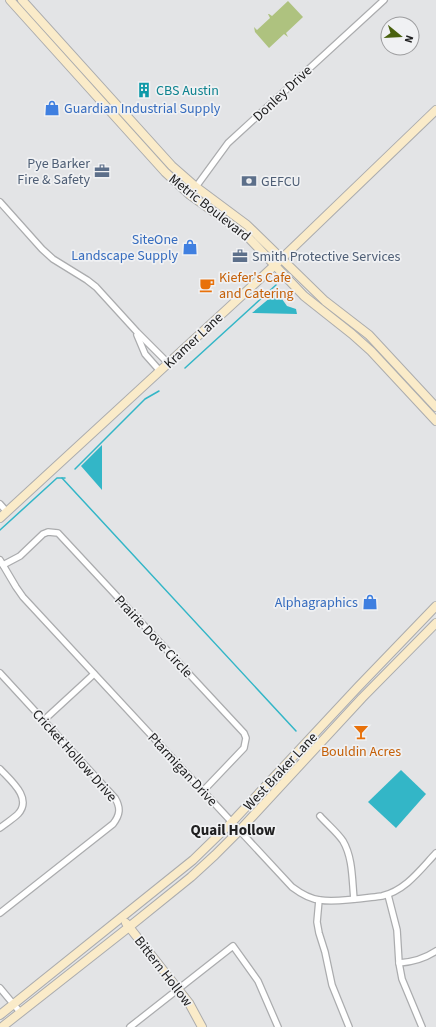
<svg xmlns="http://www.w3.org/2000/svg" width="436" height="1027" viewBox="0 0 436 1027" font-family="'Source Sans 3',sans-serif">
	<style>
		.green { fill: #aec27f }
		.water { fill: #33b6c7 }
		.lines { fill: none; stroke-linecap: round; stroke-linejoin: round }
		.stream { stroke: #33b6c7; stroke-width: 1.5 }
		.street-casing { stroke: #abacae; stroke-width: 8 }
		.secondary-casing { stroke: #abacae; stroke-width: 10 }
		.street { stroke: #fff; stroke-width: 5.5 }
		.secondary { stroke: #faebc9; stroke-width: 8 }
		.labels { text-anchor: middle; stroke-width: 3.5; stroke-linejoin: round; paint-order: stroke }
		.culture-label { font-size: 14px; fill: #0d838f; stroke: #f0f1f3; text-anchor: start }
		.street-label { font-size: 14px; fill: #202021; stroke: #f0f1f3 }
		.shop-label { font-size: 14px; fill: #366cbe; stroke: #f0f1f3; text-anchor: end }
		.service-label { font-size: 14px; fill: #4e5e75; stroke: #f0f1f3; text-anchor: start }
		.food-label { font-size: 14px; fill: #c56008; stroke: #f0f1f3; text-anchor: start }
		.neighbourhood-label { font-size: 15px; font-weight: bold; fill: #202021; stroke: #f0f1f3 }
	</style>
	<rect width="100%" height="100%" fill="#e3e4e6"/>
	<!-- green -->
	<polygon class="green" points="288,1 303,17 286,33 288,37 284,34 269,48 255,32 254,27 257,30 270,18 268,14 269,14 272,16"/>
	<!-- water -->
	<g class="water">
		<polygon points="277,292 287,306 296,309 297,314 252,313"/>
		<polygon points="102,445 102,490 81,466"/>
		<polygon points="401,770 426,794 396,828 368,802"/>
	</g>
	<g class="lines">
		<!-- stream -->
		<g class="stream">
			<polyline points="185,368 276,285"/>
			<polyline points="75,469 145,399 159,391"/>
			<polyline points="62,478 296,731"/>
			<polyline points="0,530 57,478 65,478"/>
		</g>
		<!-- street casing -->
		<g class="street-casing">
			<g id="street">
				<polyline points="190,195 228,143 384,0"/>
				<polyline points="0,202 42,249 53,259 87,280 96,287 137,332 168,363"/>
				<polyline points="137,335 145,354 160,371"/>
				<polyline points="0,504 7,512"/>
				<path d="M0 560 16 587 23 597 292 887C300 893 309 899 320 900 336 903 365 898 382 896 406 890 420 870 436 853"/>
				<polyline points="3,565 20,556 43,534 48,532 58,533 244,733 246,738 244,748 203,791"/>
				<path d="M0 673 115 798C121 808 120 815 113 824L0 913"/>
				<polyline points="44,720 94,674"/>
				<path d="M0 769C10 780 33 798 18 814 13 819 6 823 0 828"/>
				<path d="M320 816C327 824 337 832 343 841 353 858 352 880 354 899"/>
				<polyline points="388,895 397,930 399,963 402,979 422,1027"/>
				<polyline points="319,900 317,922 319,933 325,952 332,985 349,1027"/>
				<path d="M399 963C413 962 424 959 436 951"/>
				<polyline points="0,988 20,1012"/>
				<polyline points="130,1027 233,946 258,981 278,1027"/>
			</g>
		</g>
		<!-- secondary casing -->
		<g class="secondary-casing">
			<g id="secondary">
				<polyline points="10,0 165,172 190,195 246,235 304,296 352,334 371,351 436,421"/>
				<polyline points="22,0 172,166 196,187 247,225 325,301 369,335 436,407"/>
				<polyline points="0,518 275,265 436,110"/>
				<polyline points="126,923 189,1003 202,1027"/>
				<polyline points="0,1015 193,860 232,822 358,687 436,606"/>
				<polyline points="2,1027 129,927 191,877 215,855 239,831 362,698 436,623"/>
			</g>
		</g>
		<!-- street -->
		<use href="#street" class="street"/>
		<!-- secondary -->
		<use href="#secondary" class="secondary"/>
	</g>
	<!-- icons -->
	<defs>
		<g id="building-bare" transform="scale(1.2)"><path d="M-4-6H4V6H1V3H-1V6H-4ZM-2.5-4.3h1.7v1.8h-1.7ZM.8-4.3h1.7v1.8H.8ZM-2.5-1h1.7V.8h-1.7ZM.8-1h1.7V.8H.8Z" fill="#0f9aa8" stroke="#f0f1f3" stroke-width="2.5" paint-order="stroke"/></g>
		<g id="shop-bare" transform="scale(1.2)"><path d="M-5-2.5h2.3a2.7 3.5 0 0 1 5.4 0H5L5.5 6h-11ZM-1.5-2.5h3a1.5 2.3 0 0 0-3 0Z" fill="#3f7fe0" stroke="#f0f1f3" stroke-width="2.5" paint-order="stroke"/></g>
		<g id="office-bare" transform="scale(1.2)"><path d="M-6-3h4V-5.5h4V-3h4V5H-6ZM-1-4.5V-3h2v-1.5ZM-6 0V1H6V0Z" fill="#5c6f8a" stroke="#f0f1f3" stroke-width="2.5" paint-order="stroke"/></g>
		<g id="bank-bare" transform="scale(1.2)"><path d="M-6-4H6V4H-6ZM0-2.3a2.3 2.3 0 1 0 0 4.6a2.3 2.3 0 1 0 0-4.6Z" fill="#5c6f8a" stroke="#f0f1f3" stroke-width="2.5" paint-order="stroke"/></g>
		<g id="cafe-bare" transform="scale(1.2)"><path d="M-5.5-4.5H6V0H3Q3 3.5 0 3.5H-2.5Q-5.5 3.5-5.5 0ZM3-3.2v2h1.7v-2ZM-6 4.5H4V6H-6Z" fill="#e8710a" stroke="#f0f1f3" stroke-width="2.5" paint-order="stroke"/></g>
		<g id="bar-bare" transform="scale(1.2)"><path d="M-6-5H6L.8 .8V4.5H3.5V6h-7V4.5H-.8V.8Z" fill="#e8710a" stroke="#f0f1f3" stroke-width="2.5" paint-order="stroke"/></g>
	</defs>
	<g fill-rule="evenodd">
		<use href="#building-bare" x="144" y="90"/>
		<use href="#shop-bare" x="52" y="108"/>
		<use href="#office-bare" x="102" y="171"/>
		<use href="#bank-bare" x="249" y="181"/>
		<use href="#shop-bare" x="190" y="247"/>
		<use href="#office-bare" x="240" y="256"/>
		<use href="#cafe-bare" x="207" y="285"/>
		<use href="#shop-bare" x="370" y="602"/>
		<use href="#bar-bare" x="361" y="732"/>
	</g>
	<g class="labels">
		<!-- culture labels -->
		<g class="culture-label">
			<text x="156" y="95">CBS Austin</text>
		</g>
		<!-- street labels -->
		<g class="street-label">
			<text transform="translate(282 93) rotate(-43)" y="5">Donley Drive</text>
			<text transform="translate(210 207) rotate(38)" y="5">Metric Boulevard</text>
			<text transform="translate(193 340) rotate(-43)" y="5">Kramer Lane</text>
			<text transform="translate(154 636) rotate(47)" y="5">Prairie Dove Circle</text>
			<text transform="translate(75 755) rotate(48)" y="5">Cricket Hollow Drive</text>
			<text transform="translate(183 769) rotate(47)" y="5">Ptarmigan Drive</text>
			<text transform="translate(280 771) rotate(-47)" y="5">West Braker Lane</text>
			<text transform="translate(164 971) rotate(52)" y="5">Bittern Hollow</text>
		</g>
		<!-- shop labels -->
		<g class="shop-label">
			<text x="64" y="113" text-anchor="start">Guardian Industrial Supply</text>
			<text x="178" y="244">SiteOne<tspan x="178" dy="16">Landscape Supply</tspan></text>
			<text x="358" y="607">Alphagraphics</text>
		</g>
		<!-- service labels -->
		<g class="service-label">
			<text x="90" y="168" text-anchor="end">Pye Barker<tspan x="90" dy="16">Fire &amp; Safety</tspan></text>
			<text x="261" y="186">GEFCU</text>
			<text x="252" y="261">Smith Protective Services</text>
		</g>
		<!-- food labels -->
		<g class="food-label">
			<text x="219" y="282">Kiefer's Cafe<tspan x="219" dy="16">and Catering</tspan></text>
			<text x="361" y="756" text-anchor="middle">Bouldin Acres</text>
		</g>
		<!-- neighbourhood labels -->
		<g class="neighbourhood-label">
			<text x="233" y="835">Quail Hollow</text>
		</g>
	</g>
	<!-- north arrow -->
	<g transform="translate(400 36) rotate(108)"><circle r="19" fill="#f0f1f3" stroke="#9d9d9f"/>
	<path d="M0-3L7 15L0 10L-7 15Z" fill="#49610e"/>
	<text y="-6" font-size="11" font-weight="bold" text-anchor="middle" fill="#202021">N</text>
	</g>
</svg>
